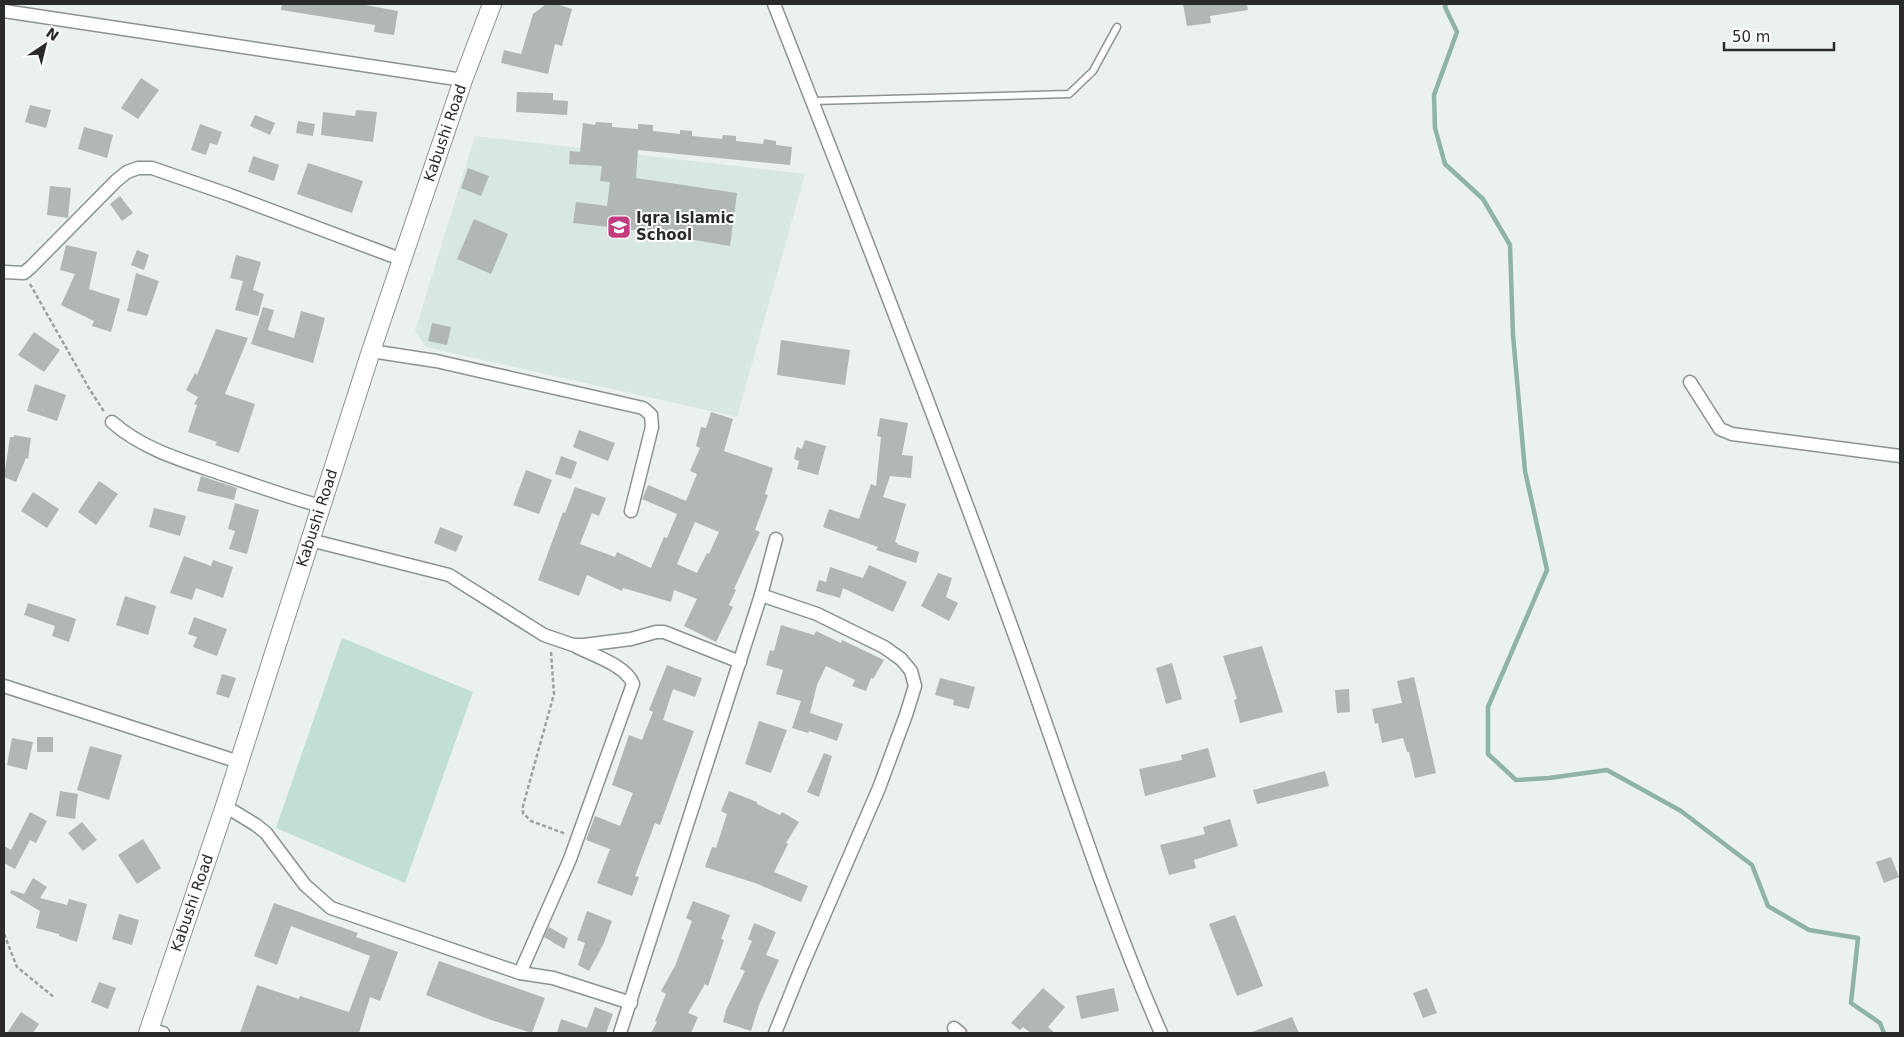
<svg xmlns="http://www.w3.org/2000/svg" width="1904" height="1037" viewBox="0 0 1904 1037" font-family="'DejaVu Sans',sans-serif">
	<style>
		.built { fill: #d8e7e1 }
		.green { fill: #c1dfd5 }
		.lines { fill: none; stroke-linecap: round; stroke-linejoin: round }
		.stream { stroke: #90b3a8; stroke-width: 4.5 }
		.building { fill: #b1b7b5; fill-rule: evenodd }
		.service-casing { stroke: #8c9290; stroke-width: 9 }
		.minor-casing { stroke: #8c9290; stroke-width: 15 }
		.secondary-casing { stroke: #8c9290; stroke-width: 20 }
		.path { stroke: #9da2a1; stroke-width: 2.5; stroke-dasharray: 4 2.5; stroke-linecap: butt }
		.service { stroke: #fff; stroke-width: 6 }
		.minor { stroke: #fff; stroke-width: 12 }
		.secondary { stroke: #fff; stroke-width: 18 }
		.labels { text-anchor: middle; stroke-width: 4; stroke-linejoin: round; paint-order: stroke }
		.street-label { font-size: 15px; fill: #292b2a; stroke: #fff }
		.poi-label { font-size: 15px; font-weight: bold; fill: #292b2a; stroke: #fff; text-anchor: start }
	</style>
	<rect width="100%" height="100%" fill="#eaf1ef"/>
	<!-- built -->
	<polygon class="built" points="475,136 805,174 737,417 426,347 415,331"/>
	<!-- green -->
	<polygon class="green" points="342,638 473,692 405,883 276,828"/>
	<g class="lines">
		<!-- stream -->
		<polyline class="stream" points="1446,4 1445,7 1457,32 1434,95 1435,128 1445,164 1483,199 1510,245 1513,335 1525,471 1547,570 1488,707 1488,754 1516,780 1549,778 1607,770 1681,811 1752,865 1768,906 1809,930 1858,938 1851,1003 1880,1023 1884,1033"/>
	</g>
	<!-- building -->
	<g class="building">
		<polygon points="282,4 360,4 398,11 394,35 374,32 375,25 281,10"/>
		<polygon points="546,4 557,4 572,9 562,46 555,44 548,74 501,63 504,50 521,54 533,14"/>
		<polygon points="1183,4 1247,4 1248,10 1210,16 1211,23 1187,26"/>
		<polygon points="141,78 159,90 138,119 121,108"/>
		<polygon points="517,92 553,93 553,100 568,101 567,115 516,112"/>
		<polygon points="30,105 51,110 46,128 25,122"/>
		<polygon points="356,110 377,112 373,142 321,135 323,112 355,116"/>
		<polygon points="255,115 275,123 270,135 250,126"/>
		<polygon points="298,121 315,124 313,136 296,133"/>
		<polygon points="596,122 612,123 612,127 638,129 638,124 653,125 653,131 680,134 680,130 692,131 692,136 722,139 723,135 736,136 736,141 763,144 764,139 776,141 776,145 792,147 790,165 638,150 636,178 737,193 730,246 635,230 573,223 576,202 607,206 610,182 600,181 602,166 569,164 570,151 580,152 583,123 595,125"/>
		<polygon points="200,124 222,132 217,145 210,143 206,155 191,150"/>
		<polygon points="84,127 113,135 107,158 78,149"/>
		<polygon points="253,156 279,165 274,181 248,172"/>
		<polygon points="308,163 363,181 352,213 297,194"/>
		<polygon points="468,168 489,176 481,196 461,188"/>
		<polygon points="50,186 71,188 68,218 47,215"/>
		<polygon points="120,196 133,213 122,221 110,204"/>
		<polygon points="474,219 508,234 491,274 457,259"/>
		<polygon points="66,245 97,252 89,289 120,299 111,332 92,326 94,321 61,305 75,274 60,270"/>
		<polygon points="137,250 149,255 144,270 131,265"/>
		<polygon points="236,255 261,262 253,290 264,294 258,316 235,310 243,281 230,278"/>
		<polygon points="136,273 159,281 147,316 127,311"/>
		<polygon points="263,307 274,310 268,330 294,338 301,311 325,318 313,363 251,344"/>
		<polygon points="432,323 451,327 447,345 428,341"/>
		<polygon points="216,329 248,338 225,394 255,404 239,453 215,445 217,442 188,432 197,405 194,404 198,397 186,390 195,373 197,375"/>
		<polygon points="34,332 60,350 44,372 18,355"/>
		<polygon points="781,340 850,350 845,385 777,375"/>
		<polygon points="35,384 66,395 57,421 27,411"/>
		<path d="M711 412 733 419 724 451 773 468 765 494 768 495 755 530 760 532 734 589 736 590 729 605 733 607 716 642 684 626 697 599 674 590 671 602 623 588 622 591 587 575 579 596 538 580 563 512 565 513 575 487 606 498 599 516 592 513 580 544 615 557 617 552 651 568 664 537 667 538 677 514 642 499 643 497 648 485 686 501 697 474 690 471 700 448 696 446 701 427 706 428ZM695 522 719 532 709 554 707 553 697 573 677 564Z"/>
		<polygon points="880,418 908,423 902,455 913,456 911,478 890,476 883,497 906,504 895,542 898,543 897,544 919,552 916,563 876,550 878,547 823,527 829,509 859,519 871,484 876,486 881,437 877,436"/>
		<polygon points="579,430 615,443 608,461 573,447"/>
		<polygon points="14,435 31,438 28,459 26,458 16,482 4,477 10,437 14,437"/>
		<polygon points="805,440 826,446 818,475 797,469 799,461 794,459 797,447 802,449"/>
		<polygon points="561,456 577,462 571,479 555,474"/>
		<polygon points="526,470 552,480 539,514 513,505"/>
		<polygon points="201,476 237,488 234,500 197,491"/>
		<polygon points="99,481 118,494 96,525 78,512"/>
		<polygon points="33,492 59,509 47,528 21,511"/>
		<polygon points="235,503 259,510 247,554 229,549 235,531 228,529"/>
		<polygon points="154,508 186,516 180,536 149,527"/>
		<polygon points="440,527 463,536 456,552 434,543"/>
		<polygon points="184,556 211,566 213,560 233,567 223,598 196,588 192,600 170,593"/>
		<polygon points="869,565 907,582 893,612 843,588 840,598 816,591 819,580 826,582 830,567 863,578"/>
		<polygon points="938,573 952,578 946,597 958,603 949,621 921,606"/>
		<polygon points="125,596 156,606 148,635 116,625"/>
		<polygon points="28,603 76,619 69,642 52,636 55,626 24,615"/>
		<polygon points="194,617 227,629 217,656 193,647 197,637 188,634"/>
		<polygon points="781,625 814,635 816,631 841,643 842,640 884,660 873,679 871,678 866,691 852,686 855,680 826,666 817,685 810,713 843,724 837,741 809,731 808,733 792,728 801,701 776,694 783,670 766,665 770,650 774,651"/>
		<polygon points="1262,646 1283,712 1240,723 1234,700 1237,699 1223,656"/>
		<polygon points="1172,663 1182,699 1166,704 1156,668"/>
		<polygon points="667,665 702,678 695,697 673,689 663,720 694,731 660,825 655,823 635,876 639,877 632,896 597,883 610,849 586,840 595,816 620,826 633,793 612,785 629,735 642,740 653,712 649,710"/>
		<polygon points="222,674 236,678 229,698 216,694"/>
		<polygon points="1414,677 1436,773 1415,778 1409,752 1407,752 1403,738 1382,743 1378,723 1375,724 1372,709 1402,703 1397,681"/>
		<polygon points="940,678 975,687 969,709 953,705 954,700 935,695"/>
		<polygon points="1349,689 1350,712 1337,713 1335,690"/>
		<polygon points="759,721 787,730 771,773 745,764"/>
		<rect x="37" y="737" width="16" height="15"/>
		<polygon points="12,738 33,742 27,770 7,765"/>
		<polygon points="90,746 122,755 109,800 77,790"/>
		<polygon points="1208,748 1216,777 1145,796 1139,769 1182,760 1181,755"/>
		<polygon points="824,753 832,756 819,797 807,792"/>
		<polygon points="1325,771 1329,786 1257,804 1253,790"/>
		<polygon points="60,791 78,794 75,819 56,816"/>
		<polygon points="729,791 757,802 757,804 780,815 782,812 799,822 786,843 788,844 774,872 808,886 801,902 755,883 705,867 712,847 716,848 727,814 721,811"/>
		<polygon points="30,812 47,821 36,843 30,840 15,869 4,863 4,846 11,850"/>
		<polygon points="1230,819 1238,846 1194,860 1196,868 1169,875 1160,845 1205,834 1203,827"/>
		<polygon points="82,822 97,840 83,851 68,833"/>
		<polygon points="143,839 161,868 137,884 118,855"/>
		<polygon points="1891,857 1899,877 1884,883 1876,862"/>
		<polygon points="33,878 47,887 40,898 67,905 69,899 87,904 77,942 59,936 59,934 36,928 40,911 10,893 11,890 24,894"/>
		<polygon points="693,901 730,915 721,939 724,940 708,986 705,984 688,1013 698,1017 691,1033 651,1033 657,1022 655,1021 666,994 661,991 675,966 692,921 686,918"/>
		<polygon points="274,903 358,933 356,937 398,952 380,1001 370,997 359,1033 240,1033 257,985 299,999 300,996 349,1012 370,956 291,926 277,965 254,956"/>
		<polygon points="587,911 612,921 604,943 589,971 578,965 585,943 577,940"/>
		<polygon points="119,914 139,920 132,945 112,939"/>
		<polygon points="1235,915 1263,986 1237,996 1209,924"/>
		<polygon points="754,923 776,932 766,955 779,960 759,1005 751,1031 723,1022 726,1010 745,971 740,969 752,941 748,939"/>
		<polygon points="549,927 568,938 564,949 544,937"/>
		<polygon points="439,961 545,998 532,1033 491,1020 426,995"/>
		<polygon points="99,982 116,988 108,1009 91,1002"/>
		<polygon points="1043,988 1065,1007 1048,1027 1055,1033 1031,1033 1023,1027 1020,1030 1011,1023"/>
		<polygon points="1114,988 1119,1011 1081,1019 1076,996"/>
		<polygon points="1427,988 1437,1013 1423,1018 1413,993"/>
		<polygon points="595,1007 613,1014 606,1033 557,1033 561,1019 587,1028"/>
		<polygon points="21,1012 39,1024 33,1033 7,1033"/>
		<polygon points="1292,1017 1299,1033 1252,1033 1252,1032"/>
	</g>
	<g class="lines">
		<!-- service casing -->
		<g class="service-casing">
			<polyline id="service" points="813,101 1069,94 1093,71 1117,27"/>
		</g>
		<!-- minor casing -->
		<g class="minor-casing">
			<g id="minor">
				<path d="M774 4C857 215 939 426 1016 639 1064 771 1105 905 1161 1033"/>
				<polyline points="4,11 463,80"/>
				<polyline points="4,272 24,273 31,267 116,181 127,172 138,168 152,168 230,195 403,260"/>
				<polyline points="371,351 436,361 643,408 651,415 652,427 631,511"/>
				<polyline points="1690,382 1720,429 1732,434 1900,456"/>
				<path d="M112 422C142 449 184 461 222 474 255 485 287 497 321 506"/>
				<polyline points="310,540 449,575 544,635 573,645 584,645 631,639 656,632 664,632 740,662"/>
				<polyline points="761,595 817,614 884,647 901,659 911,671 915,686 906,715 879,788 802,966 775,1033"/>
				<polyline points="4,686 239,762"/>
				<polyline points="225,806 256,825 266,833 305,885 331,908 520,973 553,978 631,1003"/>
				<path d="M520 973 570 859 633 684C627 666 593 655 577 647"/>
				<polyline points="954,1028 960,1033"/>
				<polyline points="149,1029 163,1033"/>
				<polyline points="620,1033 761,595 776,539"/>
			</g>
		</g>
		<!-- secondary casing -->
		<g class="secondary-casing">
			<polyline id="secondary" points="148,1033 225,806 371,351 463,80 492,4"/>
		</g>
		<!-- path -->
		<g class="path">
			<polyline points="30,284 90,390 105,413"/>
			<polyline points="551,652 554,694 523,806 523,813 531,821 566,834"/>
			<polyline points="4,934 17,967 55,998"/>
		</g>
		<!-- service -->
		<use href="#service" class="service"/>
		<!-- minor -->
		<use href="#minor" class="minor"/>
		<!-- secondary -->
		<use href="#secondary" class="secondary"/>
	</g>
	<!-- icons -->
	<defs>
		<g id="school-square" transform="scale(1.25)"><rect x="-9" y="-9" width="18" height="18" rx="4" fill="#c23d80" stroke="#fff"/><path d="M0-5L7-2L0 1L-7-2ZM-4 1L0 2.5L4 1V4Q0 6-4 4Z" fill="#fff"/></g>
	</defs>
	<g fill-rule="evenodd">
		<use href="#school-square" x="619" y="227"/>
	</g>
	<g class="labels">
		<!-- street labels -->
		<g class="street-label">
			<text transform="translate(445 133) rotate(-71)" y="5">Kabushi Road</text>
			<text transform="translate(317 518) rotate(-72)" y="5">Kabushi Road</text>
			<text transform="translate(192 903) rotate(-71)" y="5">Kabushi Road</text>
		</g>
		<!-- poi labels -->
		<g class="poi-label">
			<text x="636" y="223">Iqra Islamic<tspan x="636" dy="17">School</tspan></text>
		</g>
	</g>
	<!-- border -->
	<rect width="1904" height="1037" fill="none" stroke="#292b2a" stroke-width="10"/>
	<!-- north arrow -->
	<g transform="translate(45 45) rotate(35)" stroke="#ffffff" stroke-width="4" paint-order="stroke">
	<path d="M0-4L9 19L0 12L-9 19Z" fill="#292b2a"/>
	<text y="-8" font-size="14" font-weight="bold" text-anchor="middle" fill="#292b2a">N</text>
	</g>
	<!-- scale -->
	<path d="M1724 42v8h110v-8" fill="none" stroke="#292b2a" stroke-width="2.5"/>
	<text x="1732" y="42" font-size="15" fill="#292b2a" stroke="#ffffff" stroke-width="4" paint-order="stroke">50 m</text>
</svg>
